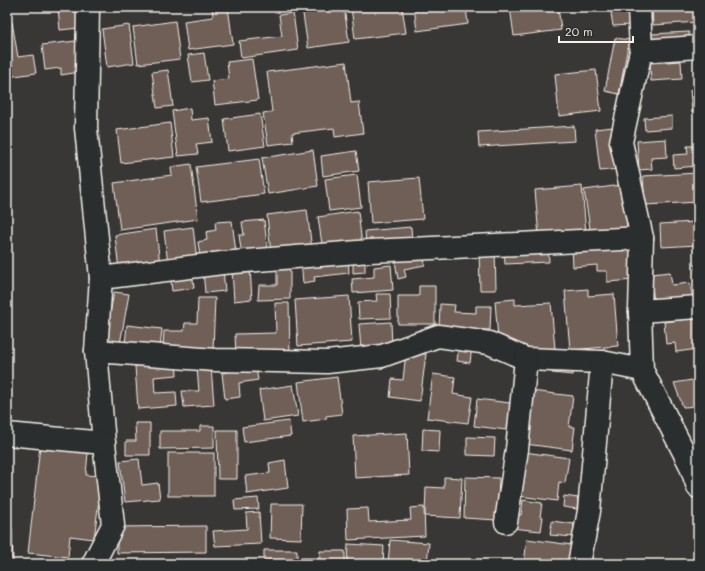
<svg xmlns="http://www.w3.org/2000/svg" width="705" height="571" viewBox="0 0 705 571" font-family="Mali,sans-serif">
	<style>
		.building { fill: #6f5e56; stroke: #f4f1e8 }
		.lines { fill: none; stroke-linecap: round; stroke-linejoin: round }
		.minor-casing { stroke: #f4f1e8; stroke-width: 25 }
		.minor { stroke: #2a2d2e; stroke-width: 22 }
	</style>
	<rect width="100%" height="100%" fill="#383736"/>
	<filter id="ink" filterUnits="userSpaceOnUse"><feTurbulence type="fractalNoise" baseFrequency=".025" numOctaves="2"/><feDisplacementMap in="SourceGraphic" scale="8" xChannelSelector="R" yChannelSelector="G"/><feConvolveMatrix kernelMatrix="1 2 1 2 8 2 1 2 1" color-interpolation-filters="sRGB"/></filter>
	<g filter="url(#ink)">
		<!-- building -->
		<g class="building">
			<polygon points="58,7 77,7 79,28 60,30"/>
			<polygon points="163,7 180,7 163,9"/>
			<polygon points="212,7 228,7 233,44 188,50 184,21 213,17"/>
			<polygon points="302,7 344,7 349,42 308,48"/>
			<polygon points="351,7 402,7 406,33 355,39"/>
			<polygon points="414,7 466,7 468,24 417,31"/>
			<polygon points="510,7 558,7 561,30 514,36"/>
			<polygon points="610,7 627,7 629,25 613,26"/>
			<polygon points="652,7 698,7 698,22 653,25"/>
			<polygon points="293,13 298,50 241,58 239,41 282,36 279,15"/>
			<polygon points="175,21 180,59 138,64 133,27"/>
			<polygon points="12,22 18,57 33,55 36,73 7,77 7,23"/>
			<polygon points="129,25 134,63 107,67 102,29"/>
			<polygon points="689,32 689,45 652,47 651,34"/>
			<polygon points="615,38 629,40 619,94 605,91"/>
			<polygon points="76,41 80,72 61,75 61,68 45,70 42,45"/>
			<polygon points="204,53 208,80 192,82 188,55"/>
			<polygon points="252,59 258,100 215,105 212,81 229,79 227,62"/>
			<polygon points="681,61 682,79 651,81 650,63"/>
			<polygon points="346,62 351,103 359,102 363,133 335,137 334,128 292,133 293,142 268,145 263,113 272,112 267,72"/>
			<polygon points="168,70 173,106 157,108 152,72"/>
			<polygon points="596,70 601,111 559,116 555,74"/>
			<polygon points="698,89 698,112 692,112 690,90"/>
			<polygon points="190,108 191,120 209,118 212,142 196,144 198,154 178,156 172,111"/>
			<polygon points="260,114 265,146 228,151 224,119"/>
			<polygon points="672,116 672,128 645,130 644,118"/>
			<polygon points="170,123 174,157 121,163 117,130"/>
			<polygon points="574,126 575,141 479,147 478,132"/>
			<polygon points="613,127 618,169 600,171 595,129"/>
			<polygon points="666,139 667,157 651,158 652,169 639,170 637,141"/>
			<polygon points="687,146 698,146 698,166 674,168 673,155 688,154"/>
			<polygon points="313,150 318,186 268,194 262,158"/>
			<polygon points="356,151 359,171 323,176 321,156"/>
			<polygon points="259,159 264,194 201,202 196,167"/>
			<polygon points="191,164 198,219 120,230 114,183 172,175 171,167"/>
			<polygon points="698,173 698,202 645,205 643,176"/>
			<polygon points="357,175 361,207 329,211 325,179"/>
			<polygon points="419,178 423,219 371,223 368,182"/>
			<polygon points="622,185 629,229 591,235 584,190"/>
			<polygon points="582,186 586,233 539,237 535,190"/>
			<polygon points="307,210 312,250 271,254 267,215"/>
			<polygon points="358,211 362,245 323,251 318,217"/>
			<polygon points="694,214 698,214 698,245 661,247 660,224 695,222"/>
			<polygon points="264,220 268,253 242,256 239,235 244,235 242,222"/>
			<polygon points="232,221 236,252 200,257 198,242 207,240 206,232 216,230 215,222"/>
			<polygon points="193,227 197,261 168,264 164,231"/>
			<polygon points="411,227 412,242 366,245 365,231"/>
			<polygon points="156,229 160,265 119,270 115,235"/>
			<polygon points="631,244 634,280 607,282 607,271 597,271 597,265 573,267 572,248"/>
			<polygon points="548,246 549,262 505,264 504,248"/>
			<polygon points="479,249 495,249 496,290 480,290"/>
			<polygon points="423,251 425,265 404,269 406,277 398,279 394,255"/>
			<polygon points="348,255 349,273 314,277 315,281 303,283 301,260"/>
			<polygon points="353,259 365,259 365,272 353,273"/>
			<polygon points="277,263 290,263 290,299 258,300 259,285 277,285"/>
			<polygon points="695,264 698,264 698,287"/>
			<polygon points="391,265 393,290 353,293 352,279 374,277 374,267"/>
			<polygon points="250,268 252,299 234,301 232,270"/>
			<polygon points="223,269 225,291 205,293 203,270"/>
			<polygon points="192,271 194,288 172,291 170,274"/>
			<polygon points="670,272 672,285 690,283 693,300 654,304 651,274"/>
			<polygon points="419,286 435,286 435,324 398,324 398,296 419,296"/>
			<polygon points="588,289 588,296 614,294 618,346 570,350 565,291"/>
			<polygon points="114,292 129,294 120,344 105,341"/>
			<polygon points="376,294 390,294 391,318 359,319 358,302 377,301"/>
			<polygon points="349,296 352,342 298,346 295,300"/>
			<polygon points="198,298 215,298 213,350 163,348 164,331 184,331 185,323 197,323"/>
			<polygon points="515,299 515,305 551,303 555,349 520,352 498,339 495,301"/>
			<polygon points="275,303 289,303 290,355 236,356 235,334 276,333"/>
			<polygon points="440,304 455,305 454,312 476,313 476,306 491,306 490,330 439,329"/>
			<polygon points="696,318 698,336 698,349 676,352 675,343 666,344 664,322"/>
			<polygon points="391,322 392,347 361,350 359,324"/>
			<polygon points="127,325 162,329 160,348 125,344"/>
			<polygon points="459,345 472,346 470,363 457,361"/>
			<polygon points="406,352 426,354 420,401 390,397 392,379 403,380"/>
			<polygon points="553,362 574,365 573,375 552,373"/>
			<polygon points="176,363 177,375 154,377 155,393 176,392 177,406 138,409 135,366"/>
			<polygon points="211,366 214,405 184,407 182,391 199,391 197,368"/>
			<polygon points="256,368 258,380 239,383 240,397 225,399 222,373"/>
			<polygon points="433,374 455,377 453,394 472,397 468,423 427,418"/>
			<polygon points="337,377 342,414 326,416 326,419 303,422 298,382"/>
			<polygon points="698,379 698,406 683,407 674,383"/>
			<polygon points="293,385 298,416 263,421 259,390"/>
			<polygon points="531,391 573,396 569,427 575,427 572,450 525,444"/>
			<polygon points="477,399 518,404 515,431 474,426"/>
			<rect x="697" y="410" width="1" height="17"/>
			<polygon points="289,421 291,436 244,442 242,427"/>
			<polygon points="135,423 150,423 150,455 126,455 126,441 136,441"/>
			<polygon points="200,426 214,426 214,448 160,449 160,431 200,431"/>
			<polygon points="423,429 440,430 439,452 422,451"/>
			<polygon points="217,430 237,430 237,479 218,479"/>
			<polygon points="407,433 409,475 355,478 353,436"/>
			<polygon points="467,437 495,438 494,456 467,455"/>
			<polygon points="40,446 88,452 86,475 102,476 94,539 70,536 68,557 28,553"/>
			<polygon points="524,452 569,458 565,483 559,482 557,501 519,496"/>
			<rect x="168" y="453" width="46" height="43"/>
			<polygon points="139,459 142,485 158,483 160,499 125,502 120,461"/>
			<polygon points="285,460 288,488 247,494 245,476 270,473 269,463"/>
			<polygon points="444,477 462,478 460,518 425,516 426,487 444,488"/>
			<polygon points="465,477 499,478 497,520 464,518"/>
			<polygon points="564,496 578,498 577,509 563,507"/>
			<polygon points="258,498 259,509 235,510 234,500"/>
			<polygon points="523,500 542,503 540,517 543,517 541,531 511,528 513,514 521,515"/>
			<polygon points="271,504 302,504 301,539 270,538"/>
			<polygon points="424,507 425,536 348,540 347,509 368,508 369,522 411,520 410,508"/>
			<polygon points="259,512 261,544 215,546 213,531 247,529 246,513"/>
			<polygon points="552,521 574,524 573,537 550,535"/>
			<polygon points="206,526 206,552 117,553 117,527"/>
			<polygon points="7,528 12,528 13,564 7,564"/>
			<polygon points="527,539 572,545 569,564 524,564"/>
			<polygon points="390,540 429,543 427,564 388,564"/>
			<polygon points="348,544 384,546 383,564 347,564"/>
			<polygon points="264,550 297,550 297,564 271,564 271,560 264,561"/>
			<polygon points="320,551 345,551 345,564 301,564 301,558 320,558"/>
		</g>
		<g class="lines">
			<!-- minor casing -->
			<g class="minor-casing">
				<g id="minor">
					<polyline points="88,7 86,128 101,278 96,351 104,443 113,525 93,564"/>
					<polyline points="639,7 641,51 621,142 642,238 640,311 642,370 690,464 698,487"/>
					<polyline points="641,51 698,47"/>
					<polyline points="101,278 222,263 370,251 642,238"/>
					<polyline points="640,311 698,307"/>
					<polyline points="96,351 215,360 327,362 382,356 438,336 489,343 526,359 602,362 642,370"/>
					<polyline points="7,434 104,443"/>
					<polyline points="506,522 517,449 526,359"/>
					<polyline points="579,564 589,511 602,362"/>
				</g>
			</g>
			<!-- minor -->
			<use href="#minor" class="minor"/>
		</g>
	</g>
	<!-- margin -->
	<rect width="705" height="571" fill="none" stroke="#2a2d2e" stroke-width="24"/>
	<rect x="12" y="12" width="681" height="547" fill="none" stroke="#f4f1e8" stroke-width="1.5" filter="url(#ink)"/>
	<!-- scale -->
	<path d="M559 36v6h74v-6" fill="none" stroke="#f4f1e8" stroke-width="2"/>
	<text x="565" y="36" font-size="12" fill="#f4f1e8" stroke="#2a2d2e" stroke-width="3" paint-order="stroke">20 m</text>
</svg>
